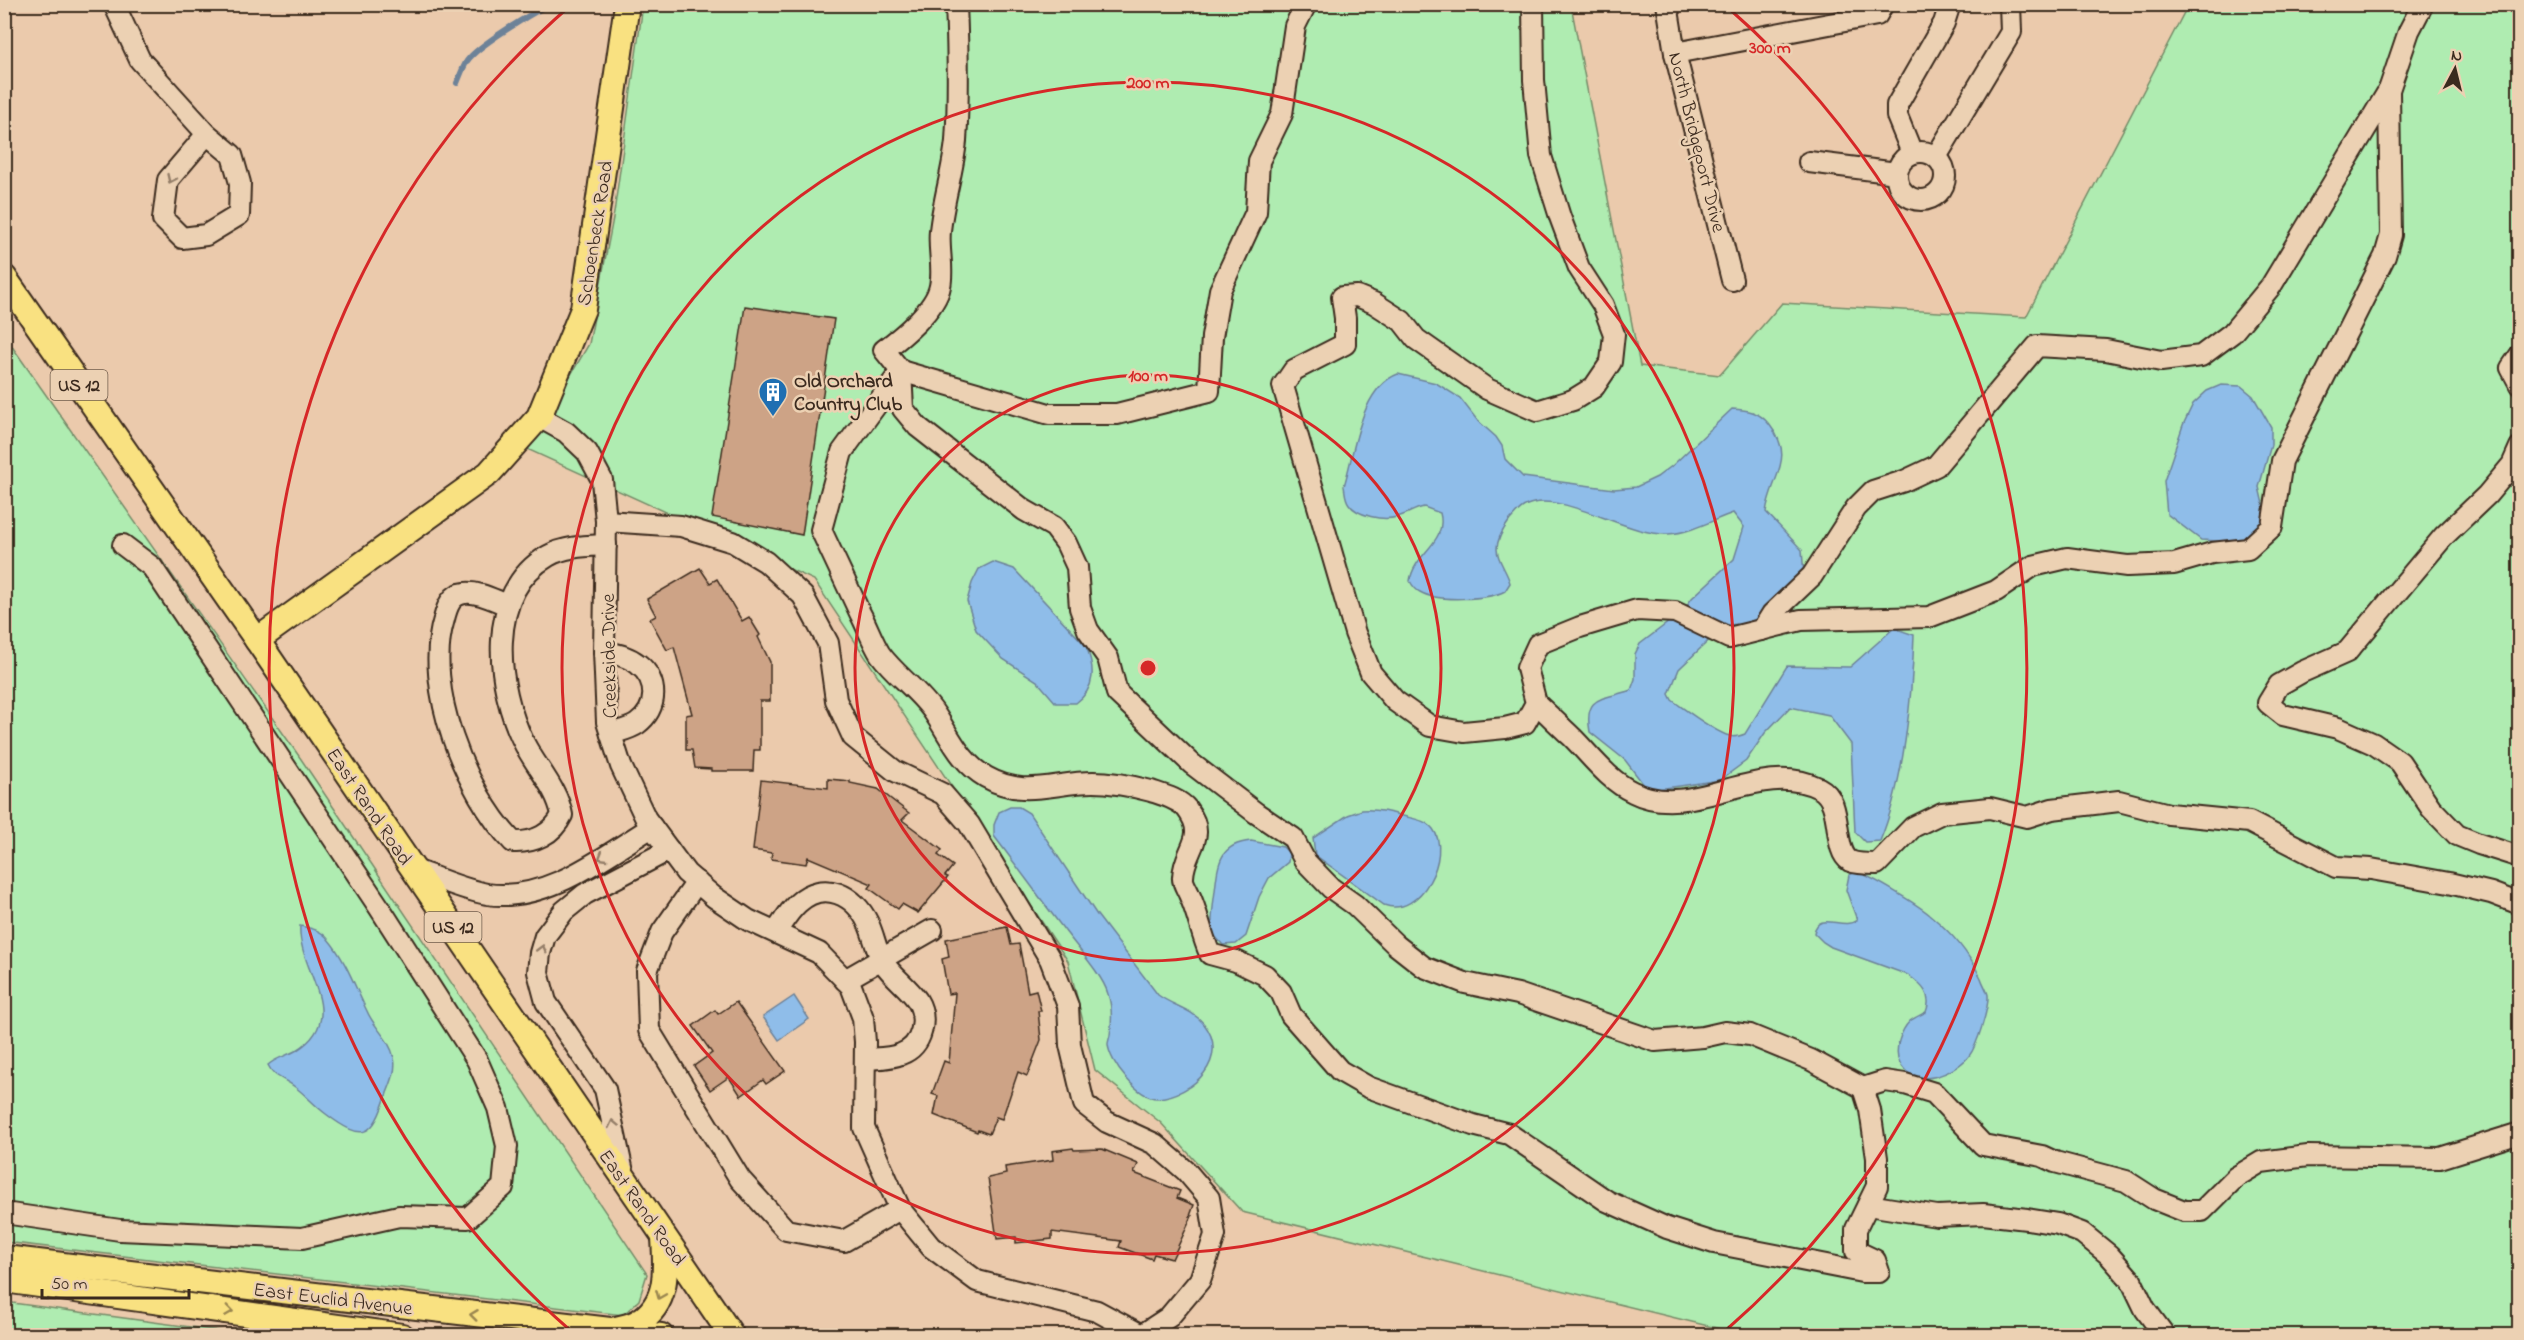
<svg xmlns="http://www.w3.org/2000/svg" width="2524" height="1340" viewBox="0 0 2524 1340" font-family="'Indie Flower',sans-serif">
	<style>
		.green { fill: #afecb1; stroke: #758b68; stroke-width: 1.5 }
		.water { fill: #8fbde9; stroke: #6d8298; stroke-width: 1.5 }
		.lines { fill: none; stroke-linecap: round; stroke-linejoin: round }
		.stream { stroke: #6d8298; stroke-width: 6 }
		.building { fill: #cda386; stroke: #3b2a1e; stroke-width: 1.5 }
		.minor-casing { stroke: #3b2a1e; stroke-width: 24 }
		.major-casing { stroke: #3b2a1e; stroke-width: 28 }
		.minor { stroke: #ecd1b3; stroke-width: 20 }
		.major { stroke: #f9e181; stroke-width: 24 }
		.oneway { stroke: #947e68 }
		.oneway2 { stroke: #9a8650 }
		.ring { fill: none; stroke: #d62828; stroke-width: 3 }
		.labels { text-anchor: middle; stroke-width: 5; stroke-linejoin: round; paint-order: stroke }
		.shield { fill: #ecd1b3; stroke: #705c4b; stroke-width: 1.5 }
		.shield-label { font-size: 18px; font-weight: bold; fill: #3b2a1e }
		.street-label { font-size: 20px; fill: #3b2a1e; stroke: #ecd1b3 }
		.poi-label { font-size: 20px; font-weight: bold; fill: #3b2a1e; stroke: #ecd1b3; text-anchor: start }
		.centre { fill: #d62828; stroke: #ecd1b3; stroke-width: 3 }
		.ring-label { font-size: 18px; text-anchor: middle; font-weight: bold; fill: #d62828; stroke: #ecd1b3; stroke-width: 5; stroke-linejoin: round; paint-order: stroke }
	</style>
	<rect width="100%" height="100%" fill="#ebcaac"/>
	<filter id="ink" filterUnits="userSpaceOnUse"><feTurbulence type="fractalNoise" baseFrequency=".0167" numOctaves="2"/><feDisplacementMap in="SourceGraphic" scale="12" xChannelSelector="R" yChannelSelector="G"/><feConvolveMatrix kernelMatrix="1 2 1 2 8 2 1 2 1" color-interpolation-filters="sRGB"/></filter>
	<g filter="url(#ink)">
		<!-- green -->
		<g class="green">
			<polygon points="643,5 1571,5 1640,366 1720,375 1782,303 2026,317 2188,5 2519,5 2519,1335 1745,1335 1242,1212 1161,1123 1095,1070 1068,961 814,580 527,449 589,344 614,213"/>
			<polygon points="4,335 301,759 647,1274 639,1300 623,1315 5,1242"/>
			<polygon points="5,1302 250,1335 5,1335"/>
		</g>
		<!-- water -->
		<g class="water">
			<path d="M1398 374 1436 383 1460 398 1477 420 1496 437 1502 446 1505 459 1523 477 1614 489 1636 487 1657 477 1673 465 1732 409C1748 410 1758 411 1769 424 1797 459 1771 476 1766 512L1802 550 1804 575 1762 617 1743 624 1725 625 1679 669 1669 694 1672 700C1686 710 1714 732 1730 736 1735 738 1740 736 1745 734L1787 666 1850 667 1894 628 1914 635C1912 698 1904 783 1880 841L1865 842 1855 832 1851 744 1829 715 1790 707 1765 733 1746 761 1720 780 1680 786 1657 789 1644 785 1625 760 1590 732C1583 694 1604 700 1631 690L1635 679V654L1640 644 1682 612 1692 598 1734 559 1744 527 1733 513C1713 520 1690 533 1668 534 1627 536 1562 490 1527 505 1519 508 1516 514 1510 520 1504 528 1497 538 1497 549 1497 560 1507 571 1510 583L1505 591C1488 600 1436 602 1420 592 1416 590 1412 585 1410 581 1414 553 1448 543 1440 513L1424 507C1414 509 1406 515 1397 517 1383 521 1357 516 1349 504 1345 499 1345 491 1344 486 1355 451 1360 388 1398 374Z"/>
			<polygon points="2221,385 2241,386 2253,396 2271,427 2271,445 2259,487 2266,517 2258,531 2249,539 2235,542 2201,540 2167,514 2164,481 2183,425 2193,404 2207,391"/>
			<path d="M993 562 1014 569 1086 646C1095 668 1096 688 1076 703H1056L1037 681 1003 659 976 630 967 601 972 583 979 569Z"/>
			<path d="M1010 807H1019L1029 813 1097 915 1158 995C1173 1006 1192 1009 1204 1024 1231 1058 1193 1096 1157 1098 1138 1098 1109 1062 1108 1044 1108 1042 1110 1036 1110 1035 1112 1022 1112 1006 1108 994 1103 975 1074 944 1062 927 1039 897 1017 866 994 836V825L999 812Z"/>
			<path d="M1362 810C1376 809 1390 812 1403 816 1414 819 1426 820 1433 829 1452 854 1421 919 1384 905L1315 855 1313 838 1348 815Z"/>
			<path d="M1251 841 1283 847 1289 853 1288 862 1269 878 1259 897 1246 936 1236 944 1223 945 1212 933C1211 919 1213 905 1215 891 1218 864 1219 844 1251 841Z"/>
			<path d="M1856 872C1870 875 1918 905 1930 915 1953 934 1968 952 1981 978 1983 984 1987 990 1988 995 1989 1008 1977 1046 1969 1056 1954 1074 1915 1091 1900 1063 1893 1051 1901 1030 1910 1021 1915 1017 1921 1015 1926 1012 1933 995 1922 985 1908 975L1831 947 1823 942 1814 933C1818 910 1843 931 1857 920L1846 890 1849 875Z"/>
			<path d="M300 926C311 928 321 930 328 939 346 960 355 987 367 1011 374 1028 390 1039 394 1058 397 1069 391 1083 387 1093 373 1137 364 1143 326 1114 315 1106 306 1095 295 1087 284 1078 274 1078 268 1065 277 1057 287 1056 297 1050 351 1016 297 970 300 926Z"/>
			<polygon points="794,996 809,1019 779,1040 763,1017"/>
		</g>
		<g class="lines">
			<!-- stream -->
			<path class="stream" d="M457 83C460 76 463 67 467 61 478 45 531 14 549 4"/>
		</g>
		<!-- building -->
		<g class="building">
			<polygon points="745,306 834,319 802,535 712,517"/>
			<polygon points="700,568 710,583 717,579 742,621 749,617 760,635 758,637 770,662 770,701 760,701 760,750 754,750 753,771 711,771 711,769 695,768 692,750 686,750 686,715 692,714 674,647 667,650 650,619 656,616 647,599"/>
			<polygon points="828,779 850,781 850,783 878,789 909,813 902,820 942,850 938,855 953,866 945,876 948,877 918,913 902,904 898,909 869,888 872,884 808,857 806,864 771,859 772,853 753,850 761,780 828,788"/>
			<polygon points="1007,927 1011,945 1019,944 1028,992 1036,990 1041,1011 1038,1011 1041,1040 1027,1076 1018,1072 1002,1119 996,1117 989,1134 978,1130 977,1132 934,1115 938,1096 932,1094 944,1061 949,1063 955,993 948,994 942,959 949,957 946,939"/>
			<polygon points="736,1002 785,1071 766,1084 763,1080 741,1096 729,1077 710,1090 694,1066 712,1053 693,1026 715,1010 718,1014"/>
			<polygon points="1073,1148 1074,1150 1102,1149 1138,1164 1134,1173 1180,1191 1177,1198 1194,1205 1190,1216 1192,1216 1172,1259 1154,1254 1152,1259 1119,1247 1121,1241 1052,1232 1052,1239 1016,1243 1016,1237 997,1239 988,1178 1006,1174 1005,1167 1053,1160 1052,1151"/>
		</g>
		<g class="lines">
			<!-- minor casing -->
			<g class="minor-casing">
				<g id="minor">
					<polyline points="114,4 140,60 207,134 232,155 240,183 239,215 206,235 182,238 163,219 168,180 207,134"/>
					<path d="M956 4C958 50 959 96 956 141 953 171 943 201 940 231 938 249 944 269 940 286 936 309 902 337 884 350L901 371 903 409 918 427 1024 510 1054 527 1066 543 1077 567 1080 608 1088 630 1108 658 1117 693 1192 764 1256 813 1293 838 1305 861 1331 888 1355 905 1396 945 1424 967 1465 983 1518 994 1655 1041 1703 1037 1725 1032 1750 1035 1811 1060 1863 1088"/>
					<path d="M1306 4 1295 26 1282 114 1259 161 1256 212 1220 290 1212 337 1209 391 1117 414H1049L901 371 842 452 821 530C834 558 847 585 860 613 867 626 872 641 880 654 896 676 920 691 935 714 951 738 960 762 986 777 1025 799 1053 782 1093 782 1113 782 1132 786 1151 791 1163 795 1179 799 1187 809 1209 838 1184 849 1183 877 1182 882 1187 889 1189 894 1198 913 1201 934 1210 954L1236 961 1265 975 1281 992 1291 1015 1340 1071 1368 1087 1473 1125 1509 1134 1607 1201 1667 1228 1714 1243 1862 1272H1879L1875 1260 1856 1251V1229L1877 1186V1158L1870 1110 1863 1088 1885 1081 1905 1084 1934 1093 1983 1145 2042 1156 2055 1162 2126 1181 2154 1199 2184 1211H2202L2236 1177 2261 1162 2308 1156 2440 1158 2520 1133"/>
					<polyline points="1533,4 1534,80 1541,156 1560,217 1579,268 1603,305 1614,334 1611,362 1594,387 1573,400 1537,411 1487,389 1416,339 1402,321 1374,303 1357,296 1342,297 1345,318 1345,344 1294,370 1283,386 1355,633 1371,673 1395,701 1430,726 1464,732 1505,728 1525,723 1536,703 1527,668 1538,644 1580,627 1637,610 1675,612 1729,638 1801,620 1929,617 1996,591 2033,566 2067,558 2127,566 2174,564 2212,553 2248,549 2272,527 2282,461 2385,256 2391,235 2389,90 2409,31 2423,4"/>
					<polyline points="1667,4 1675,53 1732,280"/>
					<polyline points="1675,53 1877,15 1883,4"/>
					<circle cx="1921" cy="176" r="24"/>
					<polyline points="1912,153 1897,116 1897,105 1944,23 1950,4"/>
					<polyline points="1936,157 2011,32 2010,4"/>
					<polyline points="1809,162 1897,173"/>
					<polyline points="2520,355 2511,368 2520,385"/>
					<polyline points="539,417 566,432 587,452 602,480 606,521 604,651 607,722 621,766 646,819 686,873 714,897 748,920 819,953 851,986 863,1018 865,1042 864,1128 900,1209 931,1247 977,1281 1097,1311 1136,1332 1136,1336"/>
					<polyline points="2520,447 2512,465 2487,495 2444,536 2347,652 2302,672 2279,685 2268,703 2283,715 2338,728 2374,744 2400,762 2431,808 2457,835 2479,844 2520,857"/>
					<polyline points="606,521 681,526 733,542 766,562 803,596 828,643 836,700 853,737 895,771 943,794 969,824 1050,959 1068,1006 1070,1045 1084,1104 1107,1122 1155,1144 1186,1171 1209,1198 1215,1235 1200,1280 1169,1317 1140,1336"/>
					<path d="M508 605C496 601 478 591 465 593 451 594 447 607 444 619 423 687 465 792 513 842 534 843 553 834 562 815 557 788 536 767 524 743 496 687 485 592 548 556 565 546 588 546 606 545"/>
					<polyline points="1762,630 1772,614 1812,576 1856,508 1873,491 1904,481 1936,466 2037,346 2106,350 2161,361 2201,356 2232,333 2271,286 2389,90"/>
					<path d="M604 651C616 654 628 656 638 664 659 680 658 709 637 724 630 729 619 731 611 734"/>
					<path d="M1536 703C1548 714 1560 726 1572 737 1591 756 1608 780 1633 792 1692 822 1758 758 1819 788 1845 801 1831 849 1850 861 1857 864 1870 864 1877 864L1913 827 1942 813 1990 808 2027 817 2052 809 2119 801 2169 814 2249 822 2336 867 2371 869 2449 883 2491 893 2520 904"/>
					<path d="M413 869C437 878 461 889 487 894 547 903 604 856 652 827"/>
					<polyline points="697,882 662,932 647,971 649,1030 740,1179 786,1230 844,1241 900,1209"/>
					<path d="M776 932C782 923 789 911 798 903 824 879 855 895 868 923 874 935 876 951 883 962 892 976 907 986 917 1000 928 1018 923 1046 901 1054 890 1059 876 1058 865 1059"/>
					<polyline points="845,980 932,930"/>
					<polyline points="623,1172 605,1089 546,1002 538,972 540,953 545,936 564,911 585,894 669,850"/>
					<polyline points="1868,1205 1937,1216 1983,1214 2027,1219 2058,1224 2082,1233 2109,1255 2131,1280 2145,1309 2165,1336"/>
					<polyline points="4,1213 120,1230 302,1238 399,1216 468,1218 503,1187 507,1146 498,1108 477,1060 379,907 152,567 123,545"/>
				</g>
			</g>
			<!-- major casing -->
			<g class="major-casing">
				<g id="major">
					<polyline points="4,277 257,640 732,1336"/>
					<polyline points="257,640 489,473 539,417 583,309 627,4"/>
					<polyline points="4,1258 661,1336"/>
					<polyline points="4,1280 402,1336"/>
					<path d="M616 1329C623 1327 632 1326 638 1322 669 1304 666 1269 664 1238"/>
				</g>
			</g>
			<!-- minor -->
			<use href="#minor" class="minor"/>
			<!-- major -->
			<use href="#major" class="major"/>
		</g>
		<!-- one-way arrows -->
		<defs><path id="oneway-chevron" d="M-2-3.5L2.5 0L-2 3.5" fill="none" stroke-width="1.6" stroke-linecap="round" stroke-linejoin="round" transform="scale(1.5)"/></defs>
		<g class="oneway">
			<use href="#oneway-chevron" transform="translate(171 179) rotate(115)"/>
			<use href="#oneway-chevron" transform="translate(602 857) rotate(149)"/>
			<use href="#oneway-chevron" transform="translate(542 949) rotate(-75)"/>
			<use href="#oneway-chevron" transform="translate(613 1124) rotate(-102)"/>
		</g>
		<g class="oneway2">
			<use href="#oneway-chevron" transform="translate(660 1295) rotate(112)"/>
			<use href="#oneway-chevron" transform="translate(229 1311) rotate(8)"/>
			<use href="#oneway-chevron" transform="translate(474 1315) rotate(-173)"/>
		</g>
	</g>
	<!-- distance rings -->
	<g class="ring">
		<circle cx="1148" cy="668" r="293"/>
		<circle cx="1148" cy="668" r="586"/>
		<path d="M571 1331A879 879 0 0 1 571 5M1725 5A879 879 0 0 1 1725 1331"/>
	</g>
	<!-- icons -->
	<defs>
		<g id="building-pin" transform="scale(1.5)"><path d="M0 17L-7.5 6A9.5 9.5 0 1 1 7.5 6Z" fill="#1f6fb2" stroke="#ecd1b3"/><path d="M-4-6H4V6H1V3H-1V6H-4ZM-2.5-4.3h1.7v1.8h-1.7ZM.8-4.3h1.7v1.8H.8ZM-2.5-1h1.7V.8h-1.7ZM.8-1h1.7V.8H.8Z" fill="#fff"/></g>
	</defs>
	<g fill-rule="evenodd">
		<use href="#building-pin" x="773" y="392"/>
	</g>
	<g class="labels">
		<!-- shield labels -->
		<g class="shield">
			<rect x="50.5" y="370" width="57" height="30" rx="4.5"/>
			<rect x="424.5" y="912" width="57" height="30" rx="4.5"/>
		</g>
		<g class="shield-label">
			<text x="79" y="391">US 12</text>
			<text x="453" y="933">US 12</text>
		</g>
		<!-- street labels -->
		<g class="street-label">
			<text transform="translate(1698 142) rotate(76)" y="7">North Bridgeport Drive</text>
			<text transform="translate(594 233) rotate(-81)" y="7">Schoenbeck Road</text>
			<text transform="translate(608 656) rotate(-91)" y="7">Creekside Drive</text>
			<text transform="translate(370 806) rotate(56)" y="7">East Rand Road</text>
			<text transform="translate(643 1207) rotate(55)" y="7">East Rand Road</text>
			<text transform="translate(333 1298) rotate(7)" y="7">East Euclid Avenue</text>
		</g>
		<!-- poi labels -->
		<g class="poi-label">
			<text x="794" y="387">Old Orchard<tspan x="794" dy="23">Country Club</tspan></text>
		</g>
	</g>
	<circle cx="1148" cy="668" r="9" class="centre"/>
	<g class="ring-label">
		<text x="1770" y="53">300 m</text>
		<text x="1148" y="88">200 m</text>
		<text x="1148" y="381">100 m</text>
	</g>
	<!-- margin -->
	<rect width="2524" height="1340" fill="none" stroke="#ecd1b3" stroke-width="24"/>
	<rect x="12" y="12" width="2500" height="1316" fill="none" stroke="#3b2a1e" stroke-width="2" filter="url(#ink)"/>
	<!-- north arrow -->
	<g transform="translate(2455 69) rotate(7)" stroke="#ecd1b3" stroke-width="4.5" paint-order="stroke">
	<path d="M0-4.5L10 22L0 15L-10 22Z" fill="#3b2a1e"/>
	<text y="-9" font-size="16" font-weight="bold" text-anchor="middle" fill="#3b2a1e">N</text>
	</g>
	<!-- scale -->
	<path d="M42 1289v9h147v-9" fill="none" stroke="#3b2a1e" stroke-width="3"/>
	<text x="51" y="1289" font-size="18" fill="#3b2a1e" stroke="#ecd1b3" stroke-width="4.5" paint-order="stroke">50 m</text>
</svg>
